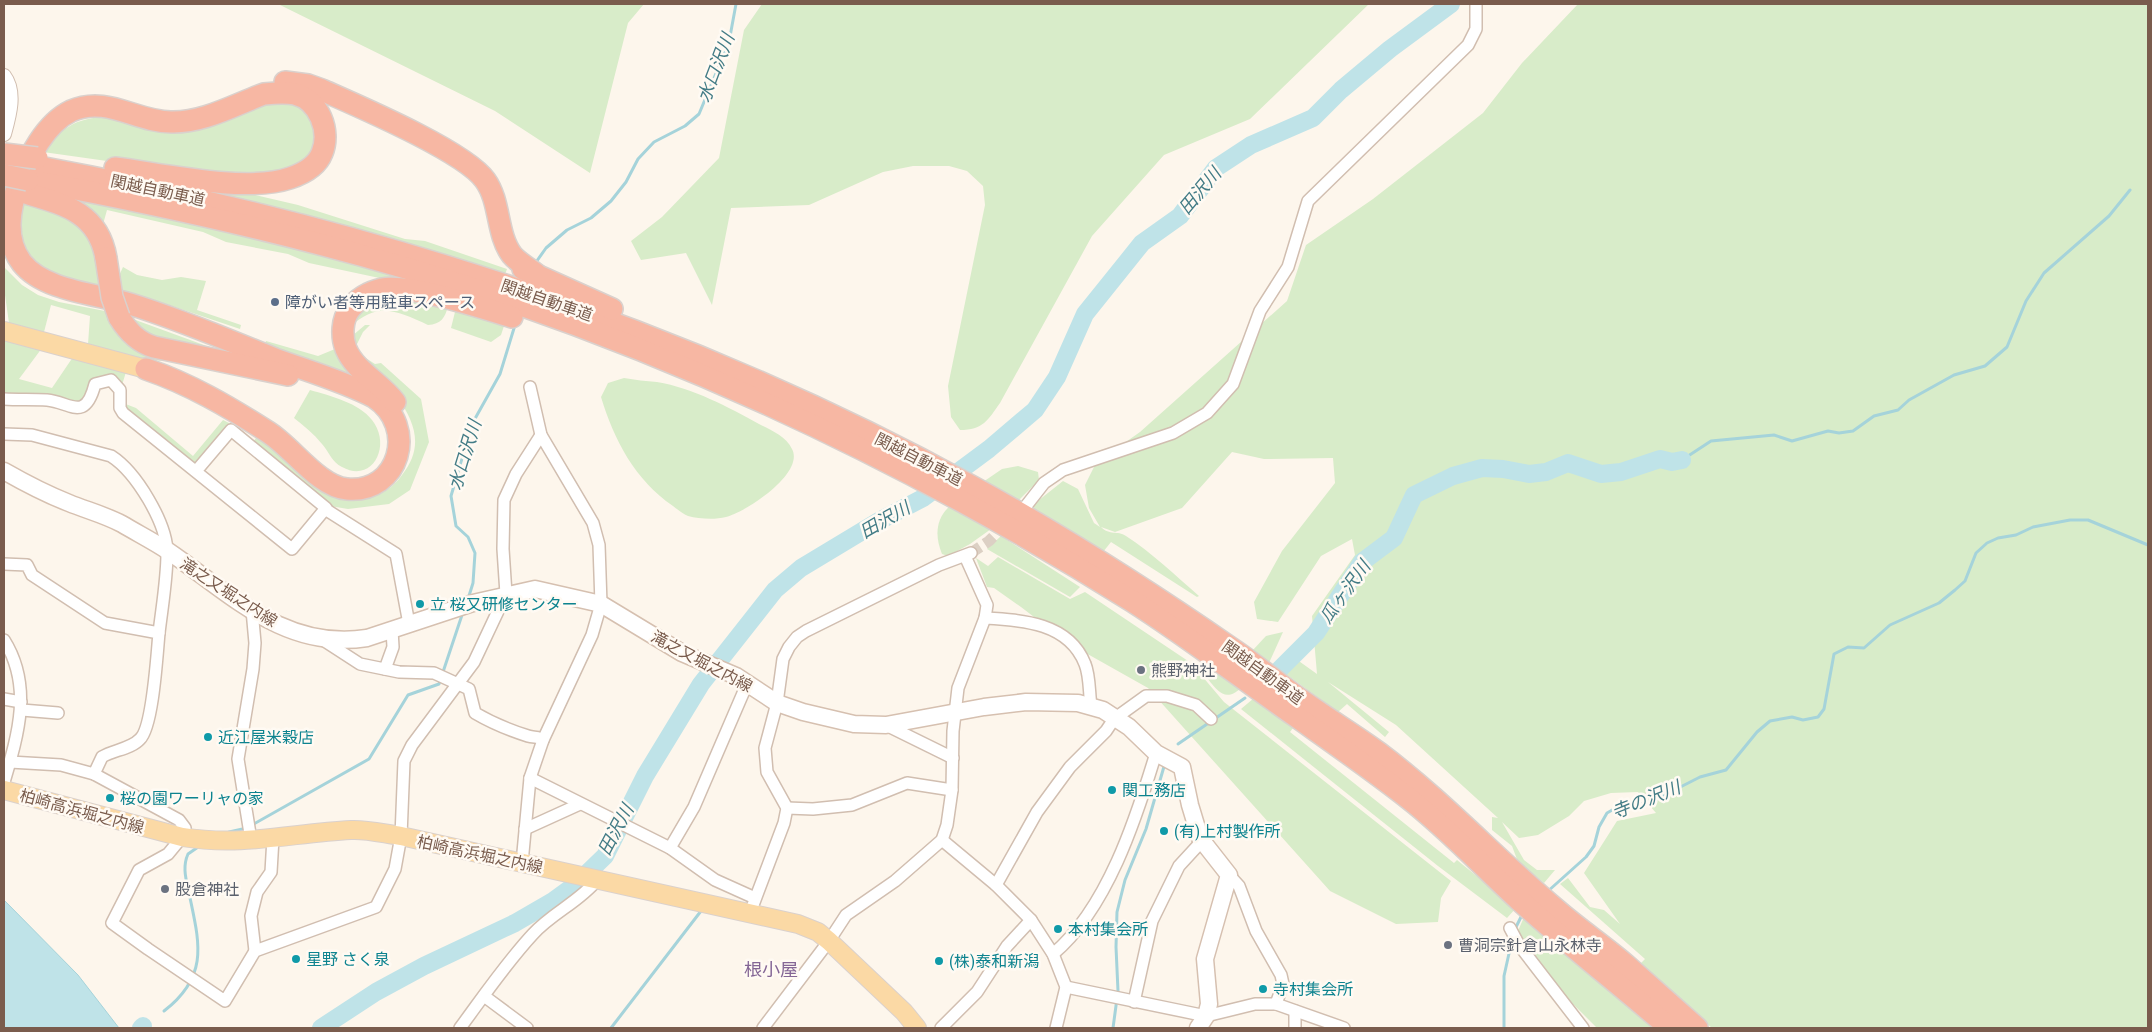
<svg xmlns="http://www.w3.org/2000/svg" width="2152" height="1032" viewBox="0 0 2152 1032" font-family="'Roboto Condensed','Noto Sans JP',sans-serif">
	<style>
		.green { fill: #d8ecc9 }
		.water { fill: #bfe3e8; stroke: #a5d3da }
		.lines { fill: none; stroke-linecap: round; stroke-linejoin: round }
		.stream { stroke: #a5d3da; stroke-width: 3 }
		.river { stroke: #bfe3e8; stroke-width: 18 }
		.minor-tunnel { stroke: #dcd0c4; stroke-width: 11; stroke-dasharray: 11 5.5; stroke-linecap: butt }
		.minor-casing { stroke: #d1beb0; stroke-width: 14 }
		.tertiary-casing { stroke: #d1beb0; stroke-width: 16 }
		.secondary-casing { stroke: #d6c0b0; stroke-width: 19 }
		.primary-casing { stroke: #dad1cd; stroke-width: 20 }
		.motorway-casing { stroke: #dad1cd; stroke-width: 24 }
		.minor { stroke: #fff; stroke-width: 11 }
		.tertiary { stroke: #fff; stroke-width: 14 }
		.secondary { stroke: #fff; stroke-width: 16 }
		.primary { stroke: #fbd9a5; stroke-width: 18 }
		.motorway { stroke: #f7b7a3; stroke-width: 21 }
		.motorway-bridge-casing { stroke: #dad1cd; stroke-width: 24; stroke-linecap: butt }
		.motorway-bridge { stroke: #f7b7a3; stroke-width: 21 }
		.service-dot { fill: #5c6f8a; stroke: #fffaf3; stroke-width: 2 }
		.culture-dot { fill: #0f9aa8; stroke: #fffaf3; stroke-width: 2 }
		.worship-dot { fill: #6b7280; stroke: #fffaf3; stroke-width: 2 }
		.labels { text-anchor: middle; stroke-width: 5; stroke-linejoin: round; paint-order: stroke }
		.street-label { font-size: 16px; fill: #7a5c4d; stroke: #fffaf3 }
		.service-label { font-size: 16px; fill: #4e5e75; stroke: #fffaf3; text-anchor: start }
		.culture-label { font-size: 16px; fill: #0d838f; stroke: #fffaf3; text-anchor: start }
		.worship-label { font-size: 16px; fill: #5b616d; stroke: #fffaf3; text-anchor: start }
		.water-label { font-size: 18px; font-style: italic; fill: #437c86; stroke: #fffaf3 }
		.neighbourhood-label { font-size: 18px; fill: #846695; stroke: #fffaf3 }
	</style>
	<rect width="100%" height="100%" fill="#fdf6ec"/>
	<!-- green -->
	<g class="green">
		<polygon points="278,4 644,4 628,23 590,173 495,111"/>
		<path d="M762 4H1369L1250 119 1164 155 1092 236 1000 403C988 420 983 430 960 430L951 417 948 386 985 205 983 186 967 171 949 166H913L883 172 809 205 731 208 712 305 686 253 641 260 631 241 662 217 719 158 744 30Z"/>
		<path d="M1578 4H2148V1028H1712L1639 965 1645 959 1560 884 1568 878 1590 907 1604 910 1620 924 1584 873 1617 821 1656 813 1638 792 1611 793 1584 801 1569 816 1538 835 1519 838 1502 822 1524 860 1537 870H1555L1544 883 1518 862 1512 846 1492 830V817L1498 818 1396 725 1328 682 1389 732 1385 737 1347 704 1338 712 1283 672 1296 659 1317 674 1312 616 1355 555 1352 539 1321 556 1278 622 1257 619 1254 602 1282 551 1335 483 1333 458 1264 459 1232 452 1182 508 1115 532 1101 527C1110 536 1117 530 1126 536 1152 553 1175 575 1199 596L1197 597 1111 542 1103 552 1029 508 1063 481 1078 489 1094 523 1100 527 1089 508 1085 485 1096 463 1140 432 1287 301 1306 245 1373 199 1483 113 1522 63Z"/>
		<path d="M294 103 314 118 315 147 301 165 257 175 114 162 43 152C63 124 85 113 120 119L262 104Z"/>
		<polygon points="225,188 298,205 405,239 425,241 507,269 504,277 341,225 215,192"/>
		<path d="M67 196C190 222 311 252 432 286L431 289 309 263 288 254 226 242 203 232 107 210 102 228Z"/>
		<polygon points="18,197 55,208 94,238 104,292 42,272 20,247"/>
		<path d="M4 267 22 285 38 295 59 302 110 312 177 361C148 363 116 351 88 344L90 316 51 305 44 332 9 323 4 288Z"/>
		<polygon points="123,267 137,275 162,280 181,277 206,281 197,310 241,325 240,329 154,300 149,301 120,293 118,278"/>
		<path d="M384 296 448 306C445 318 441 324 428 325 397 311 378 301 350 327L357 310Z"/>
		<polygon points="456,308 506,320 501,335 491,342 451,328"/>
		<polygon points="130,318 234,356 150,337"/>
		<path d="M365 325H370L363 332 356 346 358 353 375 364 381 363 421 399 429 442 410 490 389 504 348 509 330 506 253 442 256 438C266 444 276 450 284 458 310 481 325 506 365 499 380 496 393 488 402 475 416 457 419 440 410 419 399 392 375 379 359 357 355 352 354 343 352 336Z"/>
		<path d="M5 339 42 348 19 379 52 388 73 357 126 372 122 385 111 375C82 377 96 391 78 403L4 395Z"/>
		<polygon points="266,341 318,356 335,349 381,393 265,344"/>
		<path d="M624 378C635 380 646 381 657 382 693 388 728 407 759 424 770 430 786 436 792 449 805 473 746 512 726 517 715 520 699 519 688 516 683 514 677 509 673 506 635 480 614 440 601 397L608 383Z"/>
		<path d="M310 390C331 396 359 403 372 420 392 445 373 484 342 467 332 462 329 452 322 444 314 434 304 426 294 418Z"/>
		<polygon points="123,403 136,408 193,456 223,420 231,424 197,466 124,409"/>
		<polygon points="1018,466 1038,472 1039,480 1018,501 983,482 1002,469"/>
		<path d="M950 506 991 529 970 544 948 556 942 554C935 537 935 519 950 506Z"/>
		<polygon points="1001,536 1080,587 1070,597 987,549"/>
		<polygon points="998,557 1070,599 1085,592 1191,663 1224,702 1451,881 1441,898 1438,922 1396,924 1330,891 1148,688 1068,643 1021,607 994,588 987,587 976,558 988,566"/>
		<polygon points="1283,632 1269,663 1252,651 1266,636"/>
		<path d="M1216 671 1241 688C1226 702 1218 692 1208 679Z"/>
		<polygon points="1254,698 1293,728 1290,732 1454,863 1457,860 1516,908 1507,918 1438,866 1241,709"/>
		<polygon points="1525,915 1654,1028 1597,1028 1541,972 1517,933"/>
	</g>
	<!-- water -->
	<polygon class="water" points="4,900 78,975 119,1028 4,1028"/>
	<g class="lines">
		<!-- stream -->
		<g class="stream">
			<polyline points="534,265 546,248 567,230 591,218 611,201 626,182 638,159 654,142 685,126 699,114 729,42 736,4"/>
			<polyline points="1682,460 1711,441 1774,435 1792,441 1828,431 1839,433 1853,431 1874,416 1898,410 1909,400 1954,375 1985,366 2007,347 2026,301 2044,273 2109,216 2130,190"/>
			<polyline points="468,599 473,583 475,553 468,537 456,526 451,496 472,424 500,374 515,325"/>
			<polyline points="1178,744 1245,698"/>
			<polyline points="252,825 369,759 408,695 439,684 463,612"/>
			<polyline points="229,832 247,828"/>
			<polyline points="1547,892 1586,857 1594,846 1599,827 1607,813 1614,809 1651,802 1700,777 1726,770 1757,732 1770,721 1792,717 1803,720 1818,717 1824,709 1834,654 1848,647 1864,648 1890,625 1939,603 1955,590 1965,581 1976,553 1987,543 1998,538 2016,535 2033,527 2070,520 2088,520 2148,545"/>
			<polyline points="1515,929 1523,913"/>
			<path d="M164 1011C212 974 198 939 188 888 185 876 183 865 188 854L201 845"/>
			<polyline points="611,1028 701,911"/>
			<polyline points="1113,1028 1118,991 1116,947 1117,912 1125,880 1146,829 1165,763"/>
			<polyline points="1504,1028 1504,976 1512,940"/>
		</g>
		<!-- river -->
		<g class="river">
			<polyline points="1280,669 1316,633 1362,562 1394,538 1414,495 1453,476 1482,468 1503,469 1529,474 1546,472 1568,463 1601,474 1621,472 1660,459 1672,462 1682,460"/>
			<polyline points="141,1028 143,1026"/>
			<polyline points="321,1028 376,992 424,966 515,923 553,901 575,885 605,856 645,776 701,684 775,590 801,568 879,521 923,498 989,449 1035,410 1057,377 1085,314 1142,243 1180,216 1216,168 1251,145 1313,118 1341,90 1390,49 1451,4"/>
		</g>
		<!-- minor-tunnel -->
		<polyline class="minor-tunnel" points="971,553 989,541 1008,522"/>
		<!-- minor casing -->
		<g class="minor-casing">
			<g id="minor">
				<path d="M4 399C18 400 33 399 47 400 70 402 85 423 95 384L111 380 120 390V408L123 413 292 549 326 508 231 430 197 470"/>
				<path d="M4 434 32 435 111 456C136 472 167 523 167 553 167 579 162 607 159 633"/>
				<polyline points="1026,506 1044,483 1063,470 1173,433 1207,413 1233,384 1260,311 1288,267 1308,201 1468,45 1476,29 1476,4"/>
				<polyline points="325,509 396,554 409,624"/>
				<path d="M4 564 27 565 32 575 105 623 159 633C157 653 153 727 140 739 131 749 113 750 102 757L94 774"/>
				<path d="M985 618C1023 620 1069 623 1085 664 1090 676 1089 693 1091 706"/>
				<path d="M4 640C33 686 18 735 4 782"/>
				<path d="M323 640 360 664 399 672 434 673 469 689 475 713C492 723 509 730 528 736 534 738 539 736 543 740"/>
				<polyline points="385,669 393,647 392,630"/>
				<polyline points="4,699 21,702"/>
				<polyline points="22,710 58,713"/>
				<polyline points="886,725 953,758"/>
				<polyline points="10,762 61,765 94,774 179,820 185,828 182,837 168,854 139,870 112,923 148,949 225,1001 255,951 376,907 395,869 401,836 404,761 412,745 474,662 506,594 503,549 504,500 516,474 541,435"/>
				<polyline points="530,778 670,848 715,880 755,898"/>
				<polyline points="787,808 813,809 852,805 907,783 952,790"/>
				<polyline points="525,829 580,804"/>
				<polyline points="251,840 238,759 253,669 255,643 252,610"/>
				<polyline points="942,840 996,885 1031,920 1053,954 1066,987 1056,1028"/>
				<polyline points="670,848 694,807 747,684"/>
				<polyline points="522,863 530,778 543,740 592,635 601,604 599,545 593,523 541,435 530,387"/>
				<polyline points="1229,875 1239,886 1256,931 1281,975 1283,984 1276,1004"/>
				<polyline points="996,885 1037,812 1070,767 1106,731 1114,719 1146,696 1167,696 1196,705 1211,719"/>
				<polyline points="750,913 784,823 787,808 767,772 765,748 777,703 783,659 789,647 797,637 806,631 939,565 971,553"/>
				<polyline points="1510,928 1519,945 1583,1028"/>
				<polyline points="255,951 251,916 257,892 271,872 273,838"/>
				<path d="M1053 954C1107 909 1136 819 1156 753"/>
				<polyline points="1066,987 1206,1016 1255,1004 1276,1004 1344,1028"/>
				<polyline points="484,996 527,1028"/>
				<polyline points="1134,1002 1152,921 1179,866 1202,841"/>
				<path d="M460 1028C483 997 506 963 533 934 552 913 579 902 597 880"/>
				<polyline points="763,1028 829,941 846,915 895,881 942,840 947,825 952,790 953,731 958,688 985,618 987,605 965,556"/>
				<polyline points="941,1028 977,992 1007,946 1031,920"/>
				<polyline points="1295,1028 1295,1011"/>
			</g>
		</g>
		<!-- tertiary casing -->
		<g class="tertiary-casing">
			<path id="tertiary" d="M4 76C16 92 9 116 4 134"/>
		</g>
		<!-- secondary casing -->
		<g class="secondary-casing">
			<path id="secondary" d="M4 471C25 483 46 494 69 503 86 510 105 515 122 524 137 533 153 541 168 551 231 594 285 651 367 638L473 603 535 589 601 604 682 653 736 676 777 703 803 712 854 724 886 725 984 707 1026 702 1078 703 1103 710 1129 727 1156 753 1182 767 1190 805 1200 838 1229 875 1205 959 1209 1004 1206 1016 1198 1028"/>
		</g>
		<!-- primary casing -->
		<g class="primary-casing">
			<g id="primary">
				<polyline points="4,331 146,369"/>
				<path d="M4 790 182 837C243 847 292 833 351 830 367 829 385 834 401 836L798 924 818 932 829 941 904 1012 917 1028"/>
			</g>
		</g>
		<!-- motorway casing -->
		<g class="motorway-casing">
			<g id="motorway">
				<path d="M285 82 308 85 322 90C358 106 464 151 485 180 501 202 496 234 512 255 518 262 528 268 536 274"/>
				<path d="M34 166C360 226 680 326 971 486 1061 535 1147 590 1231 648 1255 664 1277 683 1300 699 1326 718 1353 734 1379 753 1443 801 1497 860 1558 911 1580 930 1604 946 1626 965 1650 986 1673 1007 1697 1028"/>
				<path d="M115 168C162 174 246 193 290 178 302 174 317 166 322 153 331 131 319 100 295 94 285 92 274 93 264 94 234 105 203 123 171 122 136 122 107 95 71 111 46 123 28 157 19 183 9 208 4 240 22 263 44 291 98 294 130 304 179 319 228 340 275 359 308 371 343 381 374 397 419 427 399 494 347 489 319 487 292 447 268 432 229 407 190 384 146 369"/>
				<path d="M28 180C186 209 343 245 495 296 719 372 931 475 1132 601 1187 636 1240 677 1294 715 1332 742 1371 769 1408 798 1448 829 1482 866 1519 900 1568 944 1620 985 1670 1028"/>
				<path d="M22 192C62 204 98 211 106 258"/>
				<polyline points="523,269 612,309"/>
				<path d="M119 317C128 332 138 342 154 347L288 375"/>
				<path d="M395 402C381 383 355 371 346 349 341 336 342 319 350 309 358 298 369 292 382 289 410 284 483 308 512 317"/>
			</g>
		</g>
		<!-- minor -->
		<use href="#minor" class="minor"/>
		<!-- tertiary -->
		<use href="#tertiary" class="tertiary"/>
		<!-- secondary -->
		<use href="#secondary" class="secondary"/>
		<!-- primary -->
		<use href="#primary" class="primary"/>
		<!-- motorway -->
		<use href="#motorway" class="motorway"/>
		<!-- motorway-bridge casing -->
		<g class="motorway-bridge-casing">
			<g id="motorway-bridge">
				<polyline points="4,154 37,158"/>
				<polyline points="4,175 28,180"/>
				<polyline points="106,258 112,297 119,317"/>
			</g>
		</g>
		<!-- motorway-bridge -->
		<use href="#motorway-bridge" class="motorway-bridge"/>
	</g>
	<!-- markers -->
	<circle class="service-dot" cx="275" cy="302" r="5"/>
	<g class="culture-dot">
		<circle cx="420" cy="604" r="5"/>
		<circle cx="208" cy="737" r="5"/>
		<circle cx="1112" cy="790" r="5"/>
		<circle cx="110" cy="798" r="5"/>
		<circle cx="1164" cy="831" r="5"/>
		<circle cx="1058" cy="929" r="5"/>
		<circle cx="296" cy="959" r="5"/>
		<circle cx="939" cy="961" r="5"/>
		<circle cx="1263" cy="989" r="5"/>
	</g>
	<g class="worship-dot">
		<circle cx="1141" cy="670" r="5"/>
		<circle cx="165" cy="889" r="5"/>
		<circle cx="1448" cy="945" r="5"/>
	</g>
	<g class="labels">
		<!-- street labels -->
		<g class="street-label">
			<text transform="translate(158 190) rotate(12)" y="6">関越自動車道</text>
			<text transform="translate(547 300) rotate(19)" y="6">関越自動車道</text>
			<text transform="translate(919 459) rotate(27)" y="6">関越自動車道</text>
			<text transform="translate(229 592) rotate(33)" y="6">滝之又堀之内線</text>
			<text transform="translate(702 661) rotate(28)" y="6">滝之又堀之内線</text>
			<text transform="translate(1263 672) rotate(36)" y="6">関越自動車道</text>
			<text transform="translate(82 811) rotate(15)" y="6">柏崎高浜堀之内線</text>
			<text transform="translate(480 854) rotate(12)" y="6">柏崎高浜堀之内線</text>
		</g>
		<!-- service labels -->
		<g class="service-label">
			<text x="285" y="308">障がい者等用駐車スペース</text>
		</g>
		<!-- culture labels -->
		<g class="culture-label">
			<text x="430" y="610">立 桜又研修センター</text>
			<text x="218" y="743">近江屋米穀店</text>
			<text x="1122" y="796">関工務店</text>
			<text x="120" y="804">桜の園ワーリャの家</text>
			<text x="1174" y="837">(有)上村製作所</text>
			<text x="1068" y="935">本村集会所</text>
			<text x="306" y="965">星野 さく泉</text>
			<text x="949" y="967">(株)泰和新潟</text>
			<text x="1273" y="995">寺村集会所</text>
		</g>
		<!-- worship labels -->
		<g class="worship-label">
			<text x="1151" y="676">熊野神社</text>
			<text x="175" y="895">股倉神社</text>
			<text x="1458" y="951">曹洞宗針倉山永林寺</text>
		</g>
		<!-- water labels -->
		<g class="water-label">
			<text transform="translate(716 68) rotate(-69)" y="6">水口沢川</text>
			<text transform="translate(1200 191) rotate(-50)" y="6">田沢川</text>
			<text transform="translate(465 455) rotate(-73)" y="6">水口沢川</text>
			<text transform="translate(885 520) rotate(-30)" y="6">田沢川</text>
			<text transform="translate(1345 592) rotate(-54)" y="6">瓜ヶ沢川</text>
			<text transform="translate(1646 800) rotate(-22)" y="6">寺の沢川</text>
			<text transform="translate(616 830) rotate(-62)" y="6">田沢川</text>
		</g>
		<!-- neighbourhood labels -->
		<g class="neighbourhood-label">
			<text x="771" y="976">根小屋</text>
		</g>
	</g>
	<!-- border -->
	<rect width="2152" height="1032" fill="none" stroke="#7a5c4d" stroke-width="10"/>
</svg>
